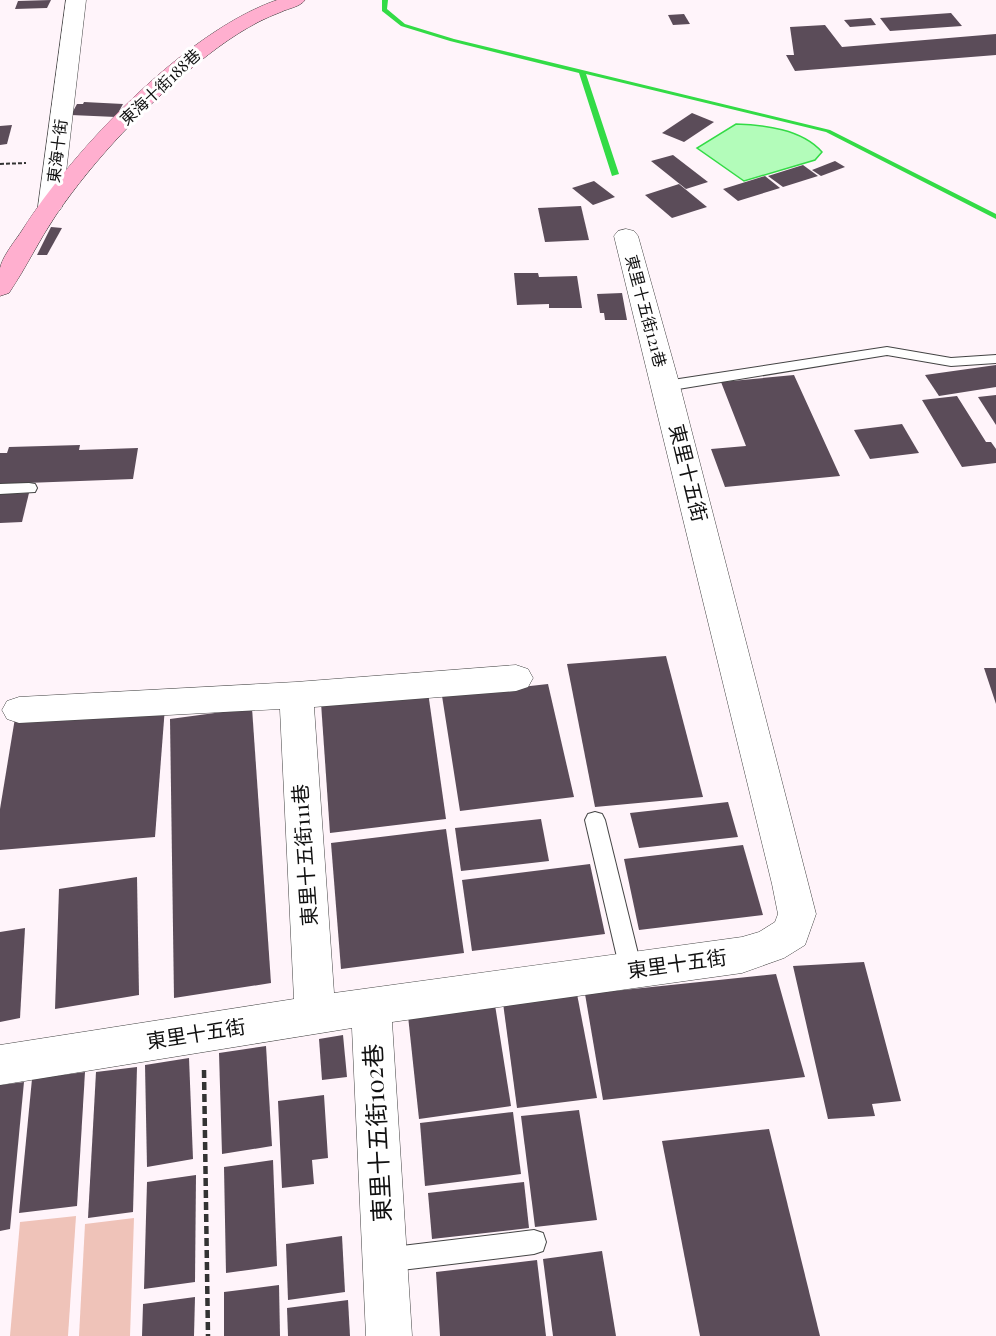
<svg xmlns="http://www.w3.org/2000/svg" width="996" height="1336" viewBox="0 0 996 1336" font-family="'Playfair Display','Noto Sans TC',serif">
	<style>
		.green { fill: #efc3b9 }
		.water { fill: #b3fcba; stroke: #33db46; stroke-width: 1.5 }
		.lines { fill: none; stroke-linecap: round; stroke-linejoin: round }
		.stream { fill: #33db46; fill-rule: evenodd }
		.building { fill: #5b4c59 }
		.lane-casing { stroke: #444; stroke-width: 2 }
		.street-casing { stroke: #444; stroke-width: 1 }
		.secondary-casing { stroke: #333; stroke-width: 1 }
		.path-far1 { stroke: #333; stroke-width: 2; stroke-dasharray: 4 2; stroke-linecap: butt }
		.path { stroke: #333; stroke-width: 4.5; stroke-dasharray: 8 4; stroke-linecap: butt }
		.lane { fill: #fff; fill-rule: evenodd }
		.street { fill: #fff; fill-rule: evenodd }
		.secondary { fill: #ffafcf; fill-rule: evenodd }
		.labels { text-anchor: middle; stroke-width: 6; stroke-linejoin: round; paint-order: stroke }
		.far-street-label { font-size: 16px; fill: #111; stroke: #fff }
		.street-label { font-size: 20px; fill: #111; stroke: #fff }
		.near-street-label { font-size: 24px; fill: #111; stroke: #fff }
	</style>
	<rect width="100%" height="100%" fill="#fff4fa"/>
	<!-- green -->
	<g class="green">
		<polygon points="76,1216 68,1336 10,1336 20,1222"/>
		<polygon points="134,1218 130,1336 79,1336 85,1224"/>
	</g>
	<!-- water -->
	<path class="water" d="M736 124C764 125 802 129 822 152L815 160 744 181 697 148Z"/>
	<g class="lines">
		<!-- stream -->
		<polygon class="stream" points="382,0 388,0 387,9 405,24 454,39 830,130 996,214 996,219 826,132 586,74 619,174 612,176 579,73 450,41 401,26 382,11"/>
	</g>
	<!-- building -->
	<g class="building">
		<polygon points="51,0 47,8 15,9 18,1"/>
		<polygon points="951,13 962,26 890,31 880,18"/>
		<polygon points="684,14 690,24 673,25 668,15"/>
		<polygon points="871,18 876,25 850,27 844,20"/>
		<polygon points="825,25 842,47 996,34 996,55 795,71 786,55 794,55 790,27"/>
		<polygon points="84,102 123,104 116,117 71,115 77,104 83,104"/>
		<polygon points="692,113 714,122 684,142 662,133"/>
		<polygon points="12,125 7,144 0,145 0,126"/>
		<polygon points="673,155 708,182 686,189 651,161"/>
		<polygon points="835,161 845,167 821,176 812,170"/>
		<polygon points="803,165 818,176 783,187 768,176"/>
		<polygon points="765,176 780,188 738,201 723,189"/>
		<polygon points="594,181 615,197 593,205 572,188"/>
		<polygon points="679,184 707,207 672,218 645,195"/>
		<polygon points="581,206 589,240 545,242 538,208"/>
		<polygon points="51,227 62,228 47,255 37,255"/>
		<polygon points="514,273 538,273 539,277 577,276 582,308 549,308 549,304 517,305"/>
		<polygon points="622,293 627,320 605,320 604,313 600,313 597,294"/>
		<polygon points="996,365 996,387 939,396 925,375"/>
		<polygon points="794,375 840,476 725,487 711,449 746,446 721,382"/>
		<polygon points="996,395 996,425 978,397"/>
		<polygon points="957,396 986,442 991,442 996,449 996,463 962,467 922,400"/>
		<polygon points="902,424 919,453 870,459 854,430"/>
		<polygon points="80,445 79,450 138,448 133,479 0,484 0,453 7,453 9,447"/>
		<polygon points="29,493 22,522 0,523 0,494"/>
		<polygon points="666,656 703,797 595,807 567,664"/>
		<polygon points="984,668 996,668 996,704"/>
		<polygon points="548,684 574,797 460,811 442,696"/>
		<polygon points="428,692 446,819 330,833 321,703"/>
		<polygon points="165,707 155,837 0,850 0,809 15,718"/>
		<polygon points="252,708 271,983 174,998 170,719"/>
		<polygon points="728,802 738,837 639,848 630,813"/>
		<polygon points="541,819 549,861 461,871 455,828"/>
		<polygon points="446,829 464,953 341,969 331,843"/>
		<polygon points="743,845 763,915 639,930 624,859"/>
		<polygon points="590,864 605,934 472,951 462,880"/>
		<polygon points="137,877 139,995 55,1009 59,889"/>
		<polygon points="25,928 20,1018 0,1022 0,932"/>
		<polygon points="864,962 901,1101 872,1104 875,1116 828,1119 793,966"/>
		<polygon points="776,974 805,1077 603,1100 585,994"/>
		<polygon points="577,994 597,1098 517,1108 503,1003"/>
		<polygon points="495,1005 511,1106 419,1119 408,1016"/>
		<polygon points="343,1035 347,1077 322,1080 319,1039"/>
		<polygon points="266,1046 272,1146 222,1154 219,1053"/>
		<polygon points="189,1058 193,1159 147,1167 145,1065"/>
		<polygon points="137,1067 133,1212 88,1218 96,1072"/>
		<polygon points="85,1072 77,1206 19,1213 32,1079"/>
		<polygon points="24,1082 10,1229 0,1231 0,1085"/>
		<polygon points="324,1095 328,1158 312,1160 314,1184 282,1188 278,1101"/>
		<polygon points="579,1110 597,1220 535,1227 521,1116"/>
		<polygon points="513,1112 521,1174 425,1186 420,1123"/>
		<polygon points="769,1129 820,1336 700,1336 662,1141"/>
		<polygon points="273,1160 277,1266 226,1273 224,1167"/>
		<polygon points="196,1175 195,1282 144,1289 147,1182"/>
		<polygon points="524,1182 529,1228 432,1239 428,1193"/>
		<polygon points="342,1236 345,1292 288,1300 286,1244"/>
		<polygon points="602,1251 616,1336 553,1336 543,1259"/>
		<polygon points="537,1260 546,1336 440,1336 436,1272"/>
		<polygon points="279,1285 280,1336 224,1336 224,1292"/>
		<polygon points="195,1297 194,1336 142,1336 143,1304"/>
		<polygon points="348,1300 350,1336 288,1336 287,1308"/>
	</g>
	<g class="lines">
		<!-- lane casing -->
		<g class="lane-casing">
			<g id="lane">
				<polygon points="887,347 951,358 996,355 996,363 951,366 887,355 666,391 659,386 666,381"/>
				<polygon points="29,483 35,484 37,488 35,492 0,494 0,484"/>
				<polygon points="595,812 602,814 605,820 642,970 639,977 631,980 623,977 620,970 585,820 588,814"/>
				<polygon points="534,1230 543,1233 546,1242 543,1251 534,1254 385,1272 376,1269 373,1260 376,1251 385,1248"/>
			</g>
		</g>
		<!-- street casing -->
		<g class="street-casing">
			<g id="street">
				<polygon points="66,0 86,0 62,207 58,212 50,214 42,212 38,207"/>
				<polygon points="626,229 634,231 638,236 680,386 816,914 805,945 784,958 742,973 392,1022 412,1336 366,1336 352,1028 0,1085 0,1045 294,999 280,709 19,723 7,719 2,710 7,701 19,697 296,682 516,665 528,669 533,678 528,687 516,691 314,707 334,993 742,937 759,932 775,922 778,914 772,884 614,236 618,231"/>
			</g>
		</g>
		<!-- secondary casing -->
		<g class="secondary-casing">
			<path id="secondary" d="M277 0H305C300 7 289 8 281 12 251 23 224 42 199 62 146 105 95 158 56 215 39 240 26 268 9 293L0 296C0 287 0 276 0 268 3 255 16 240 23 229 75 148 185 32 277 0Z"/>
		</g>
		<!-- path-far1 -->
		<polyline class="path-far1" points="0,164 26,163"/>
		<!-- path -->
		<polyline class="path" points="204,1070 208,1336"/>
		<!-- lane -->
		<use href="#lane" class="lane"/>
		<!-- street -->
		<use href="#street" class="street"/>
		<!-- secondary -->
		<use href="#secondary" class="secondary"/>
	</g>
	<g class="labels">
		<!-- far-street labels -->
		<g class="far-street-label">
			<text transform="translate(160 87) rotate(-43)" y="6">東海十街188巷</text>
			<text transform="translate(57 151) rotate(-83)" y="6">東海十街</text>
			<text transform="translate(646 311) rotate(75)" y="6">東里十五街121巷</text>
		</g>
		<!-- street labels -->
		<g class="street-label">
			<text transform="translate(688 473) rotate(76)" y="7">東里十五街</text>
			<text transform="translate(305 855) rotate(-94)" y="7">東里十五街111巷</text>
			<text transform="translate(677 964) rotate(-8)" y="7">東里十五街</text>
			<text transform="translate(196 1034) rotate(-9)" y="7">東里十五街</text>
		</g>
		<!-- near-street labels -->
		<g class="near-street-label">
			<text transform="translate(378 1133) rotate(-93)" y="8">東里十五街102巷</text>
		</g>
	</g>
</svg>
